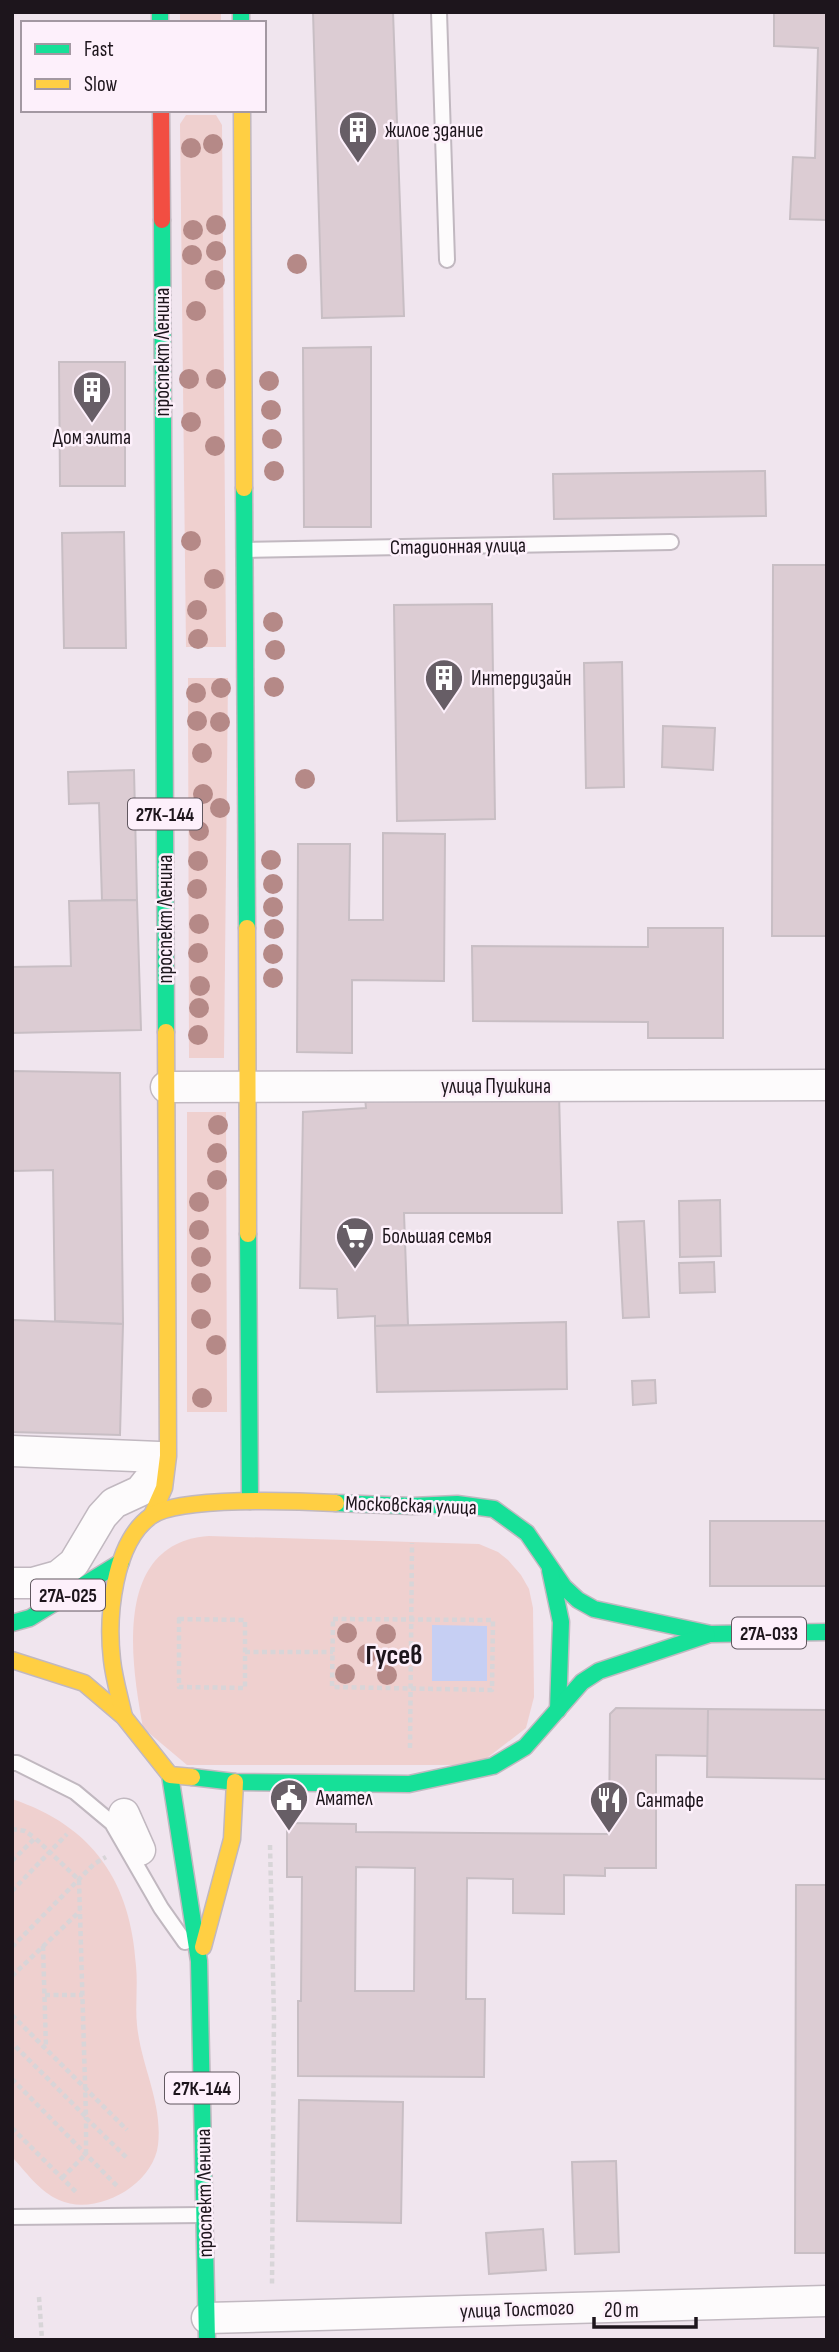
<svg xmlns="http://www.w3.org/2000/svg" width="839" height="2352" viewBox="0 0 839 2352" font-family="'Sofia Sans Condensed',sans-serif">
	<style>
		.green { fill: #efd0cf }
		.water { fill: #c6cff3 }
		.building { fill: #dcccd3; stroke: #c8bec4; stroke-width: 2; fill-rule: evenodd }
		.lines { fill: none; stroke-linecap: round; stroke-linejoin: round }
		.lane-casing { stroke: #c1b8c0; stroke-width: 18 }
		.street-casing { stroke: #c1b8c0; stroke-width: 33 }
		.fast-casing { stroke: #c1b8c0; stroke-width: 19 }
		.slow-casing { stroke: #c1b8c0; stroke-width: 19 }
		.jam-casing { stroke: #c1b8c0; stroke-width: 19 }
		.path { stroke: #d8d5d8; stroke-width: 4.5; stroke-dasharray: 5 3.5; stroke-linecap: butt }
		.lane { stroke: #fdfbfc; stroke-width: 14 }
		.street { stroke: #fdfbfc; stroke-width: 30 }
		.fast { stroke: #16e098; stroke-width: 16 }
		.slow { stroke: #ffcf43; stroke-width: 16 }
		.jam { stroke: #f24e42; stroke-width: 16 }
		.tree { fill: #b58987 }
		.labels { text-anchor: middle; stroke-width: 5; stroke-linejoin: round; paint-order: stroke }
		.shield { fill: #fdf0fb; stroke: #60575f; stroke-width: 2 }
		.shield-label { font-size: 19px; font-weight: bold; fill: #1d151c }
		.poi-label { font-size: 21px; fill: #1d151c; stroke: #fdf0fb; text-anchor: start }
		.street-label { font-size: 21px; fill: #1d151c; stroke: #fdf0fb }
		.district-label { font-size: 28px; font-weight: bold; fill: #1d151c; stroke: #fdf0fb }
	</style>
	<rect width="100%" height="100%" fill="#f0e5ee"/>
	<!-- green -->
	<g class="green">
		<rect x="180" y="12" width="41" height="11"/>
		<polygon points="186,115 216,115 222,125 226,647 186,647 180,124"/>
		<polygon points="188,678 228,678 224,1058 189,1058"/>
		<polygon points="187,1112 226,1112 227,1412 187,1412"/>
		<path d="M209 1536 479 1544 498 1552 508 1560 521 1575 529 1589 533 1608 534 1697 526 1728 478 1765H187L143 1728C131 1662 112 1543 209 1536Z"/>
		<path d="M12 1799C93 1826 131 1882 136 1966 138 1986 135 2006 137 2025 141 2066 163 2103 158 2145 153 2186 95 2217 59 2200 40 2192 26 2172 12 2157Z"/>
	</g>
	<!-- water -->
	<polygon class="water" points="432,1625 487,1626 487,1681 432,1681"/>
	<!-- building -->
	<g class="building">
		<polygon points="313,12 393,12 404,316 322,318"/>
		<polygon points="774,12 827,12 827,220 790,219 793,157 815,158 818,48 774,46"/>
		<polygon points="371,347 371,527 304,527 303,348"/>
		<polygon points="59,362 125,362 125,486 60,486"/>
		<polygon points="765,471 766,516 554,519 553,474"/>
		<polygon points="124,532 126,648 64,648 62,533"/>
		<polygon points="773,565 827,565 827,936 772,936"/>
		<polygon points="492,604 495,819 397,821 394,605"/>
		<polygon points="622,662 624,787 586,788 584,663"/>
		<polygon points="663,726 715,728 713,770 662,767"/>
		<polygon points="134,770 137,900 102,900 99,803 69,804 68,772"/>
		<polygon points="383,833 445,834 444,981 352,980 352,1053 297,1052 298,844 350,844 349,920 383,920"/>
		<polygon points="137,900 141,1030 12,1033 12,967 71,966 69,901"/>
		<polygon points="648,928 723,928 723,1038 648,1038 648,1022 473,1021 472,946 648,947"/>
		<polygon points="12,1071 120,1073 123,1324 55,1321 53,1170 12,1171"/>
		<polygon points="559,1093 562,1213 404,1213 408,1325 375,1326 375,1316 338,1318 337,1289 300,1288 303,1112 366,1108 365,1098"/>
		<polygon points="720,1200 721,1256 680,1257 679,1201"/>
		<polygon points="644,1221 649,1317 623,1318 618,1222"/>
		<polygon points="714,1262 715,1292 680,1293 679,1263"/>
		<polygon points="12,1320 123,1324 120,1435 12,1432"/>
		<polygon points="566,1322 567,1389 377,1392 375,1326"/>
		<polygon points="655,1380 656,1403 633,1405 632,1381"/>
		<rect x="710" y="1521" width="117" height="65"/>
		<path d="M616 1708 708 1709V1756L656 1755V1868H605V1876L564 1875V1914L513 1913V1879L467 1878 466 1999H485L484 2077 298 2076V2001H301L302 1877H287V1823L356 1824V1832L609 1834 610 1714ZM356 1867 415 1868 414 1991H355Z"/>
		<polygon points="708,1709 827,1710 827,1779 707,1777"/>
		<polygon points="796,1885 827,1885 827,2253 795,2253"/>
		<polygon points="299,2100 403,2102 401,2223 297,2221"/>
		<polygon points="616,2161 619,2252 575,2254 572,2162"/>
		<polygon points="543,2229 546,2270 489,2274 486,2233"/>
	</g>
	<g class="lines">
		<!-- lane casing -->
		<g class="lane-casing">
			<g id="lane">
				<polyline points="439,12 447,260"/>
				<polyline points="246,550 671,542"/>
				<polyline points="12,1763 17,1763 75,1792 112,1823 161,1908 185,1942"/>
				<polyline points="12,2217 203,2215"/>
			</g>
		</g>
		<!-- street casing -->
		<g class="street-casing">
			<g id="street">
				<polyline points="166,1087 827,1085"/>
				<polyline points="12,1451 159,1457 159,1467 140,1491 114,1503 102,1516 74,1563 58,1576 33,1583 12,1583"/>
				<polyline points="124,1814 140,1850"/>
				<polyline points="207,2318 827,2301"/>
			</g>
		</g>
		<!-- fast casing -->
		<g class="fast-casing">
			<g id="fast">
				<polyline points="160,12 160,23"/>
				<polyline points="241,12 241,23"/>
				<polyline points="162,220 166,1032"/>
				<polyline points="244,488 247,928"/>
				<polyline points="248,1234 250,1501"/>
				<polyline points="336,1503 412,1506 457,1504 494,1509 527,1533 564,1587 578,1600 594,1609 711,1634 827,1632"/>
				<polyline points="550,1570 561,1622 558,1710"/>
				<polyline points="12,1623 30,1618 121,1562"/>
				<polyline points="170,1775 199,1961 207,2340"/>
				<polyline points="192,1777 235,1782 409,1784 493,1766 525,1747 582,1682 599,1671 707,1635"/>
			</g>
		</g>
		<!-- slow casing -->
		<g class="slow-casing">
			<g id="slow">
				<polyline points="242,110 244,488"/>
				<polyline points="247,928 248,1234"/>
				<polyline points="152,1515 164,1488 168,1456 166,1032"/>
				<polyline points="12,1660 84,1683 124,1717 170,1775 192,1777"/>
				<path d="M124 1717C120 1698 114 1679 112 1660 107 1618 113 1543 151 1516 179 1496 299 1501 336 1503"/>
				<polyline points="203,1947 232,1839 235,1782"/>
			</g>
		</g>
		<!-- jam casing -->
		<g class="jam-casing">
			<polyline id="jam" points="161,110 162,220"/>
		</g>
		<!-- path -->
		<g class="path">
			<polygon points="179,1619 245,1620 245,1688 179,1687"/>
			<polygon points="333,1619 493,1620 492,1690 332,1687"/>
			<polyline points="245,1652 333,1652"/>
			<polyline points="410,1748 412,1543"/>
			<polyline points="12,1829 25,1831 35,1838"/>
			<polyline points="270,1845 274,2017 272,2285"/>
			<polyline points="12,1861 35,1838 79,1880 86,2117 12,2043"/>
			<polyline points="12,1891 67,1834"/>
			<polyline points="43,1946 46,2048"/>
			<polyline points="12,1947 94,1864 106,1857"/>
			<polyline points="12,1976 80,1911"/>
			<polyline points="45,1995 83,1995"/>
			<polyline points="12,2015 127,2130"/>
			<polyline points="12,2079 119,2188"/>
			<polyline points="86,2118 127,2158"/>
			<polyline points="12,2128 76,2192"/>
			<polyline points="62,2178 86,2154 86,2117"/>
			<polyline points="39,2297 42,2340"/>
		</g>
		<!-- lane -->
		<use href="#lane" class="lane"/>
		<!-- street -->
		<use href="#street" class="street"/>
		<!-- fast -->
		<use href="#fast" class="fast"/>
		<!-- slow -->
		<use href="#slow" class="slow"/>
		<!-- jam -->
		<use href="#jam" class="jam"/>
	</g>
	<!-- trees -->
	<g class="tree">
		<circle cx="213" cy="144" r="10"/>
		<circle cx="191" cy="148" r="10"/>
		<circle cx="216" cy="225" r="10"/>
		<circle cx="193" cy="230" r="10"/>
		<circle cx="216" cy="251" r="10"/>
		<circle cx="192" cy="255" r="10"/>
		<circle cx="297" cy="264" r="10"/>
		<circle cx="215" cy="280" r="10"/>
		<circle cx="196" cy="311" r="10"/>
		<circle cx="189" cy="379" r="10"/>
		<circle cx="216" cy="379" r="10"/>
		<circle cx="269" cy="381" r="10"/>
		<circle cx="271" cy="410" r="10"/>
		<circle cx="191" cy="422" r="10"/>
		<circle cx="272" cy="439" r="10"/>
		<circle cx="215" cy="446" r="10"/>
		<circle cx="274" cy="471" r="10"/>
		<circle cx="191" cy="541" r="10"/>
		<circle cx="214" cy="579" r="10"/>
		<circle cx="197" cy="610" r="10"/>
		<circle cx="273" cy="622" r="10"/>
		<circle cx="198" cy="639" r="10"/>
		<circle cx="275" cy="650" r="10"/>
		<circle cx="274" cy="687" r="10"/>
		<circle cx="221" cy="688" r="10"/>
		<circle cx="196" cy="693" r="10"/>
		<circle cx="197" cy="721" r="10"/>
		<circle cx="220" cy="722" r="10"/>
		<circle cx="202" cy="753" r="10"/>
		<circle cx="305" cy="779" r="10"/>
		<circle cx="203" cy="794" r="10"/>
		<circle cx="220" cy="808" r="10"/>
		<circle cx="199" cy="831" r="10"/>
		<circle cx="271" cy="860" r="10"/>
		<circle cx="198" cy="861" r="10"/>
		<circle cx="273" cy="884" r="10"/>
		<circle cx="197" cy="889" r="10"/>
		<circle cx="273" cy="907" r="10"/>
		<circle cx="199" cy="924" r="10"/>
		<circle cx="274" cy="929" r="10"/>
		<circle cx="198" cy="953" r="10"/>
		<circle cx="273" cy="954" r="10"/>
		<circle cx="273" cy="978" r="10"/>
		<circle cx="200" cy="986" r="10"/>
		<circle cx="199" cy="1008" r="10"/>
		<circle cx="198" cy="1035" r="10"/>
		<circle cx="218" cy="1125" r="10"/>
		<circle cx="217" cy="1153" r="10"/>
		<circle cx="217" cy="1180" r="10"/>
		<circle cx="199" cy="1202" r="10"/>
		<circle cx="199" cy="1230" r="10"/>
		<circle cx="201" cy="1257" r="10"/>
		<circle cx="201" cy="1283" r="10"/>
		<circle cx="201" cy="1319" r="10"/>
		<circle cx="216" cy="1345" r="10"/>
		<circle cx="202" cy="1398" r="10"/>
		<circle cx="347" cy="1633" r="10"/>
		<circle cx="386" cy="1634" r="10"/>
		<circle cx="367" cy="1654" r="10"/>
		<circle cx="345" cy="1674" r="10"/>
		<circle cx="387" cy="1675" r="10"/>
	</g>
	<!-- icons -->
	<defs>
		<g id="building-pin" transform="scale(2.0125)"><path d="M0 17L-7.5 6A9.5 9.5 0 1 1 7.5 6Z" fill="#675e66" stroke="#fdf0fb"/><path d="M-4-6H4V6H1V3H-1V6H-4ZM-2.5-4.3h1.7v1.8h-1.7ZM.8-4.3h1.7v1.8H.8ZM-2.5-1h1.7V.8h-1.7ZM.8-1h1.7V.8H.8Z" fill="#fff"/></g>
		<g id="supermarket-pin" transform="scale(2.0125)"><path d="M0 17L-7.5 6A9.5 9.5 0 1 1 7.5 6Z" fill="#675e66" stroke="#fdf0fb"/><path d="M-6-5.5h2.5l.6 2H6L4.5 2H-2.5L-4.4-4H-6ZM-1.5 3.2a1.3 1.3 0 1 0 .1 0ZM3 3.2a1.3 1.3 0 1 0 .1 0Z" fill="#fff"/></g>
		<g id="civic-pin" transform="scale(2.0125)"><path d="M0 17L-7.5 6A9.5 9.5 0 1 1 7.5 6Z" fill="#675e66" stroke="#fdf0fb"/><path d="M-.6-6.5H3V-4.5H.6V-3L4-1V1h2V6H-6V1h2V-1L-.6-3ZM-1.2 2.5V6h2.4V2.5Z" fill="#fff"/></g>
		<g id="restaurant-pin" transform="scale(2.0125)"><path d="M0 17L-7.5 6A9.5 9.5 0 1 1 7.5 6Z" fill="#675e66" stroke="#fdf0fb"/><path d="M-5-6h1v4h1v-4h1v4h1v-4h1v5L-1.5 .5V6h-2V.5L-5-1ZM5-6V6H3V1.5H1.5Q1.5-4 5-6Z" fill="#fff"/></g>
	</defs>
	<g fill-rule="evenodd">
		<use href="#building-pin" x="358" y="130"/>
		<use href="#building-pin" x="92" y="390"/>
		<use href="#building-pin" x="444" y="678"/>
		<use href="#supermarket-pin" x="355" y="1236"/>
		<use href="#civic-pin" x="289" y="1798"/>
		<use href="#restaurant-pin" x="609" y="1800"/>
	</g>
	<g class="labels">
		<!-- shield labels -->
		<g class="shield">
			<rect x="128" y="798.5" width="74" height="31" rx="5"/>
			<rect x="31" y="1579.5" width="74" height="31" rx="5"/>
			<rect x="732" y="1617.5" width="74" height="31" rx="5"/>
			<rect x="165" y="2072.5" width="74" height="31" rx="5"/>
		</g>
		<g class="shield-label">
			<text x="165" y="821">27К-144</text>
			<text x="68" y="1602">27А-025</text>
			<text x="769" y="1640">27А-033</text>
			<text x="202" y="2095">27К-144</text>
		</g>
		<!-- poi labels -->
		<g class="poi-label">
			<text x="385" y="137">жилое здание</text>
			<text x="92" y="444" text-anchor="middle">Дом элита</text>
			<text x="471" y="685">Интердизайн</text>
			<text x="382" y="1243">Большая семья</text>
			<text x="316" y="1805">Амател</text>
			<text x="636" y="1807">Сантафе</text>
		</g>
		<!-- street labels -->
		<g class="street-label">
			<text transform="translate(162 352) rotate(-90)" y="7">проспект Ленина</text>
			<text transform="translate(458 546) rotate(-1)" y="7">Стадионная улица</text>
			<text transform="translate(165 919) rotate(-90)" y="7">проспект Ленина</text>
			<text x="496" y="1093">улица Пушкина</text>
			<text transform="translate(411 1505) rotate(2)" y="7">Московская улица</text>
			<text transform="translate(204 2193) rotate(-91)" y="7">проспект Ленина</text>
			<text transform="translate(517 2309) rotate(-2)" y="7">улица Толстого</text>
		</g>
		<!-- district labels -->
		<g class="district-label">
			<text x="394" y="1664">Гусев</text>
		</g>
	</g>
	<!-- border -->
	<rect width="839" height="2352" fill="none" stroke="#1d151c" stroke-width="28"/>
	<!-- legend -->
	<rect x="21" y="21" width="245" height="91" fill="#fdf0fb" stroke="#a398a2" stroke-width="2"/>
	<rect x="35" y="44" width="35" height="10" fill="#16e098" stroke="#a398a2" stroke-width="2"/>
	<text x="84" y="56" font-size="21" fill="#1d151c">Fast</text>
	<rect x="35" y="79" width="35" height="10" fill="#ffcf43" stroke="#a398a2" stroke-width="2"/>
	<text x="84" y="91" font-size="21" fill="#1d151c">Slow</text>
	<!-- scale -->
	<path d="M594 2317v10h102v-10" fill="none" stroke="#1d151c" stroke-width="3.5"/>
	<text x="604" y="2317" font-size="21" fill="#1d151c" stroke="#fdf0fb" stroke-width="5" paint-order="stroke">20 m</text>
</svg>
